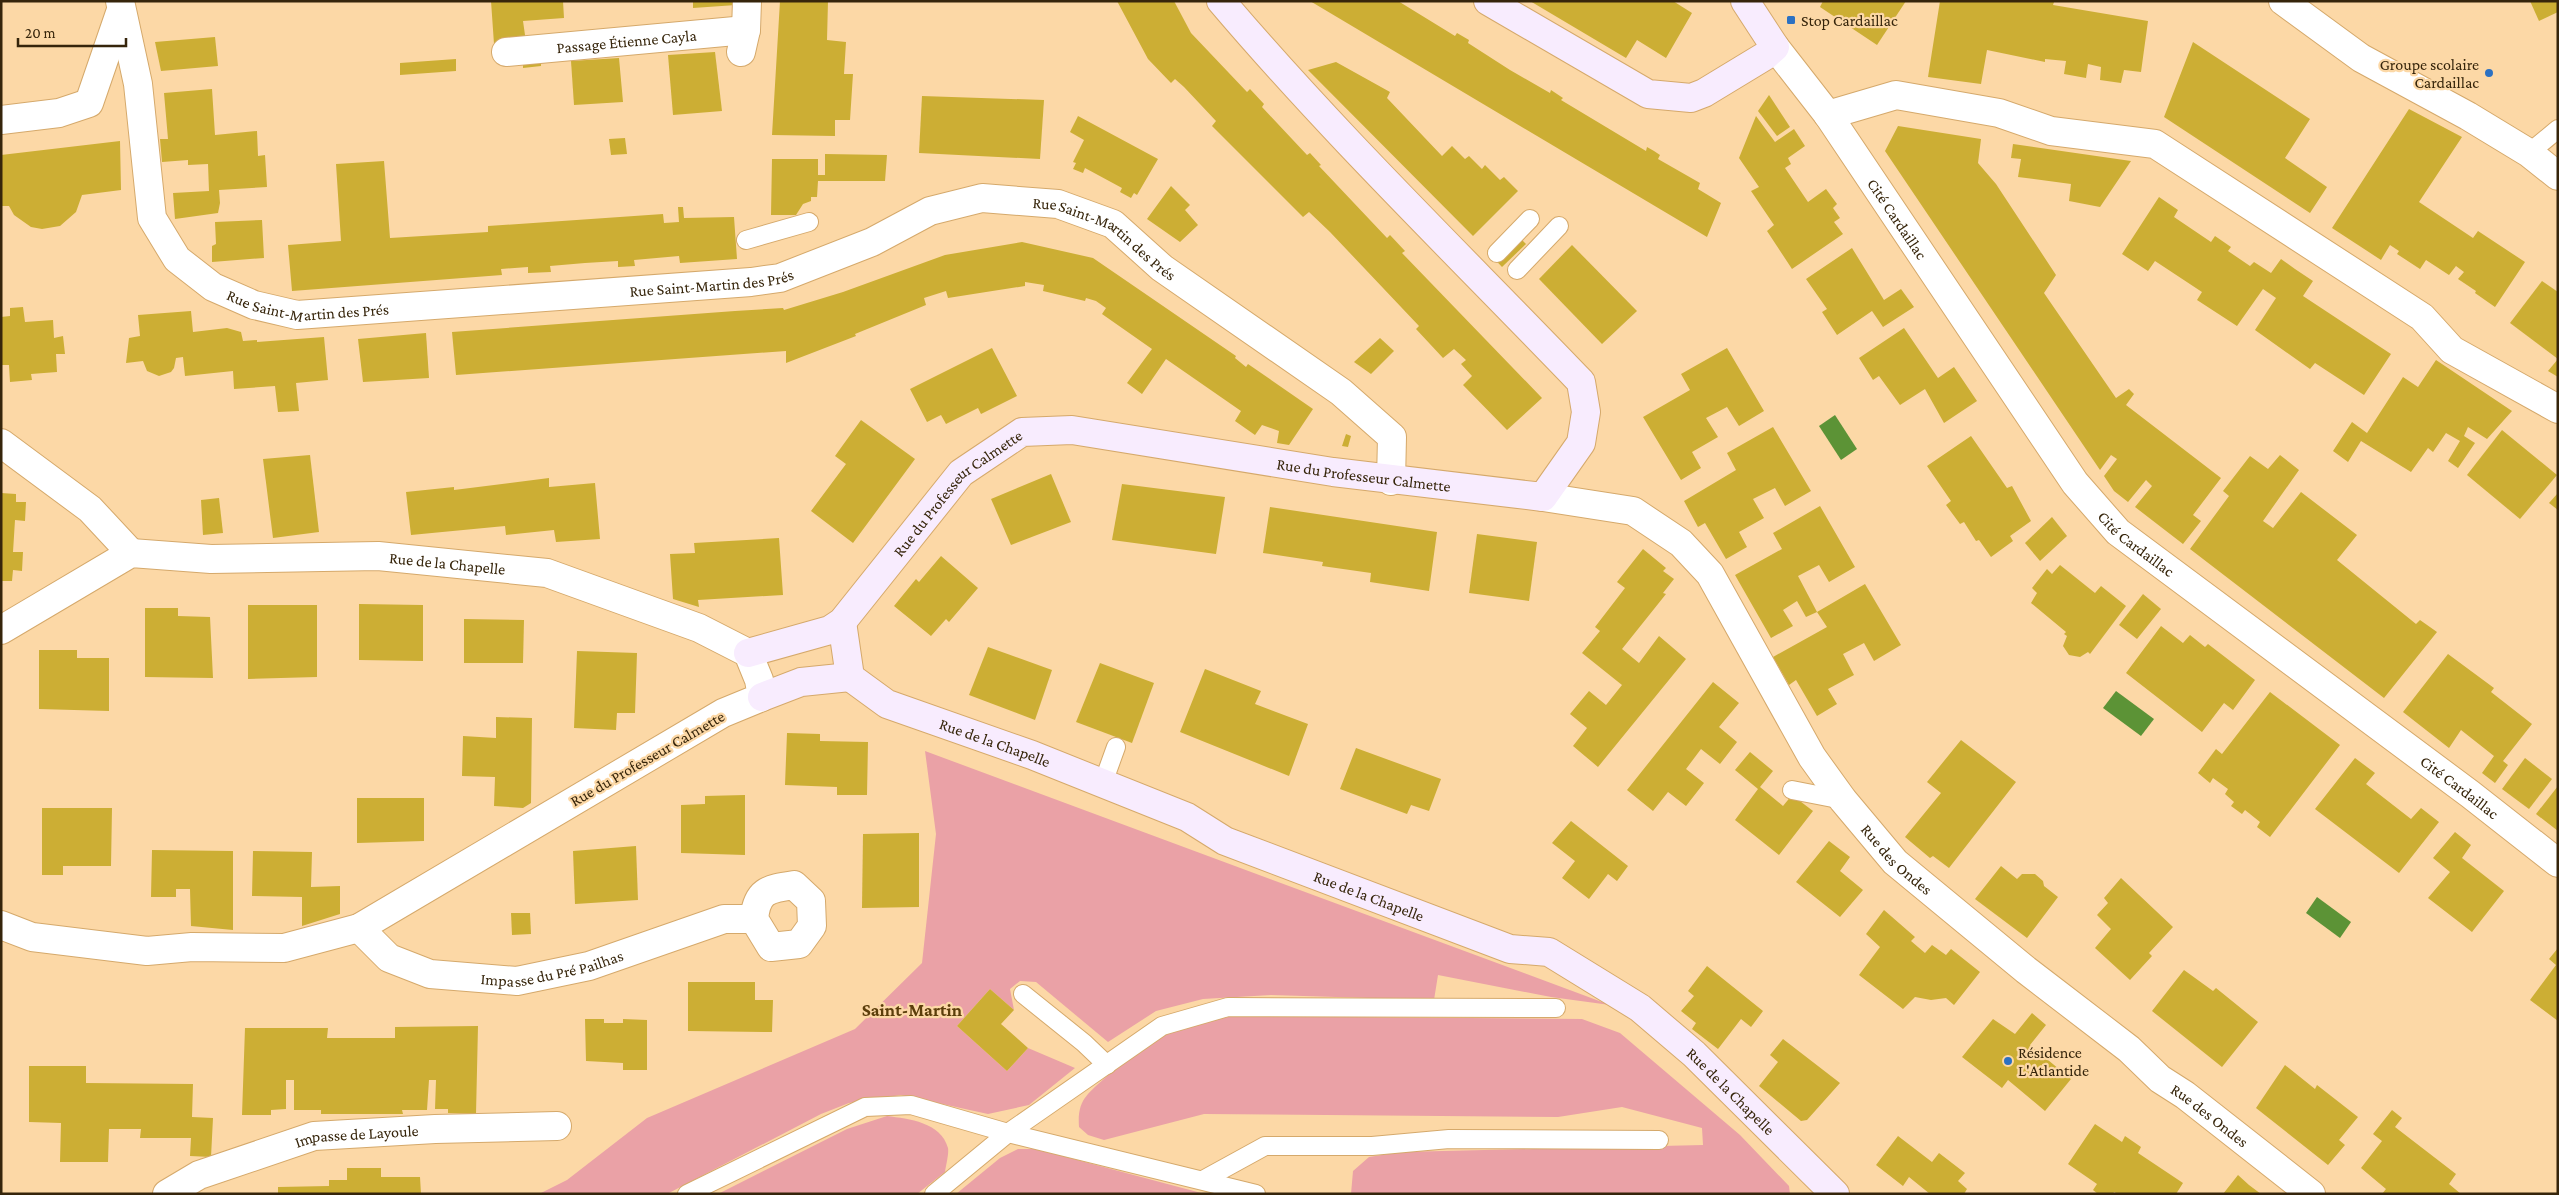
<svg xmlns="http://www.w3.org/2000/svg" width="2559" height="1195" viewBox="0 0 2559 1195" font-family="'Crimson Pro',serif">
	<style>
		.green { fill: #eaa1a6 }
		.water { fill: #5c9336 }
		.building { fill: #ccae34 }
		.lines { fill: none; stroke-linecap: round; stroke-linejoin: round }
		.lane-casing { stroke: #d5a96b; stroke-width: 20 }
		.street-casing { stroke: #d5a96b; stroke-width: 30 }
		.secondary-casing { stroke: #d5a96b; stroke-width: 30 }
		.lane { stroke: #fff; stroke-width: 18 }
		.street { stroke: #fff; stroke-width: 28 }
		.secondary { stroke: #f8ecfe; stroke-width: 28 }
		.poi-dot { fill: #2c71c2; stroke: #fcd8a6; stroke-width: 2 }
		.labels { text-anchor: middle; stroke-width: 4.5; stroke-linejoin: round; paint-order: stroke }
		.poi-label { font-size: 16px; fill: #36250b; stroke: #fcd8a6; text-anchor: start }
		.street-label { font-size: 16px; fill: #36250b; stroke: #fcd8a6 }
		.neighbourhood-label { font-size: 18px; font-weight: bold; fill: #5c3e0b; stroke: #fcd8a6 }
	</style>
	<rect width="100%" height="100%" fill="#fcd8a6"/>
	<!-- green -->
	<g class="green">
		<polygon points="925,751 1610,1005 1551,997 1438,975 1434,1000 1271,995 1203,999 1156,1011 1108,1042 1036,982 1020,981 1010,989 1014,1010 990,989 957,1026 1007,1071 1028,1048 1075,1068 1029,1105 988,1114 901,1095 849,1103 821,1114 667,1194 539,1194 567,1180 647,1118 855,1029 922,963 936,834"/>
		<path d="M1236 1016 1582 1019 1620 1033 1740 1135 1789 1186 1790 1194H1351L1353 1171 1369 1157 1401 1152 1703 1145 1702 1128 1622 1107 1558 1117 1204 1114 1104 1140 1088 1135 1079 1127C1077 1099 1088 1094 1107 1076 1116 1067 1126 1055 1138 1047 1162 1031 1208 1019 1236 1016Z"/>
		<path d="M887 1116C909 1119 941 1122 948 1148 949 1154 946 1165 945 1172L917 1194H718L847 1129Z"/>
		<polygon points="1018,1149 1036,1149 1205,1194 956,1194 1000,1158"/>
	</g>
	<!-- water -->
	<g class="water">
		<polygon points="1835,415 1857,449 1841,460 1819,426"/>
		<polygon points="2116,691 2154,719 2141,736 2103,708"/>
		<polygon points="2317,897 2351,922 2340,938 2306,913"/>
	</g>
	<!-- building -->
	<g class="building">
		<polygon points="491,1 563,1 564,18 523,21 526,42 494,44"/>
		<polygon points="693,1 736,1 736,5 693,8"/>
		<polygon points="780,1 828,1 827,40 846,42 844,74 853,74 850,120 835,120 835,136 772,135"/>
		<polygon points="1117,1 1174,1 1191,33 1247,92 1250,89 1264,104 1262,107 1307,155 1310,153 1321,165 1319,166 1387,238 1390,235 1405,251 1402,253 1542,398 1507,430 1463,385 1472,376 1461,364 1466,360 1454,349 1443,358 1416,329 1419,326 1330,232 1309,212 1303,217 1212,126 1216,121 1184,87 1175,79 1171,83 1148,59"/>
		<polygon points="1310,1 1398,1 1455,36 1457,33 1469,40 1468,43 1510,70 1550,93 1551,90 1563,98 1561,100 1646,151 1647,147 1654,151 1660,155 1658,159 1700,183 1698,189 1721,203 1707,237"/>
		<polygon points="1530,1 1673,1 1692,13 1666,58 1637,40 1626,58"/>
		<polygon points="1823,1 1906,1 1877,45 1820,7"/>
		<polygon points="1940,1 2049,1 2054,2 2053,5 2148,21 2141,72 2124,70 2121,83 2100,80 2101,67 2088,64 2086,78 2064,74 2066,61 2045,59 2045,62 1987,50 1981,84 1928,77"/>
		<polygon points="2530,1 2558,1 2558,12 2539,21"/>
		<polygon points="215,37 218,66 161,71 155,42"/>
		<polygon points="2193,42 2310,119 2285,158 2327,187 2310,213 2164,117"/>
		<polygon points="715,52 722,111 673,115 668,55"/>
		<polygon points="541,54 541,66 523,68 523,55"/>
		<polygon points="619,58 623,102 574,105 571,61"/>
		<polygon points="456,59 456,71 400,75 400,63"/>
		<polygon points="1336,62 1390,92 1387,98 1442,156 1452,146 1465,159 1469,156 1482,169 1485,165 1500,180 1504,177 1518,191 1473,236 1308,70"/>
		<polygon points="212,89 215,135 257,131 258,156 265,155 267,187 219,190 220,203 218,213 175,219 173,193 209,191 208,164 188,165 188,160 162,162 160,139 168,139 164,93"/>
		<polygon points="1769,95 1790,127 1777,136 1758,111"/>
		<polygon points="922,96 1044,100 1040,159 919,153"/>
		<polygon points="2409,109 2462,137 2419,202 2473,238 2478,231 2525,262 2495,307 2475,293 2476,291 2458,279 2464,272 2456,266 2449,275 2426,260 2420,269 2397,254 2399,251 2390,245 2381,260 2332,228"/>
		<polygon points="1078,116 1158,159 1137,195 1134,193 1131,198 1120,192 1122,188 1085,168 1083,173 1073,169 1076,163 1073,162 1084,140 1070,132"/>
		<polygon points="1756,116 1775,142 1794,129 1805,146 1788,158 1791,164 1785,168 1808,202 1826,189 1837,204 1833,208 1840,218 1834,222 1843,234 1792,269 1767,231 1774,225 1751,191 1759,187 1739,158"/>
		<polygon points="1898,126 1981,139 1978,163 1996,184 2056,275 2044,293 2116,398 2129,389 2134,394 2126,405 2221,478 2193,515 2201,521 2183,544 2135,507 2152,486 2146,480 2128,502 2114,491 2104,476 2117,459 2111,455 2100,470 1885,151"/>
		<polygon points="625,138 627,154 611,155 609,139"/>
		<polygon points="120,141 121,190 82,195 76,212 60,226 42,229 31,227 14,215 9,206 1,206 1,155"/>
		<polygon points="2013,144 2131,161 2100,207 2069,201 2071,184 2018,177 2021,159 2011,158"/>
		<polygon points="825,154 887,155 885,181 818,181 817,197 811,197 811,201 803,204 796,215 771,215 772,159 818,159 818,175 825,175"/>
		<polygon points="384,161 390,238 488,232 488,226 663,214 664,223 679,222 678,207 683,207 684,218 734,217 737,259 680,263 679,256 634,260 635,266 618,267 618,261 585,263 550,266 551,272 528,273 528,267 501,269 502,275 292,291 288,245 341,241 336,164"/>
		<polygon points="1171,186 1190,205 1185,210 1198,225 1180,242 1147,219"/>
		<polygon points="2159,197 2178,210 2174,217 2211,242 2215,236 2231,247 2228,251 2250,266 2254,262 2271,273 2281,259 2295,269 2313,281 2303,296 2391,354 2364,395 2315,363 2310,369 2255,330 2276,298 2263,289 2237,326 2197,300 2202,292 2155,261 2148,271 2122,254"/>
		<polygon points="262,220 264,258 212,262 212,246 216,244 215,222"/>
		<polygon points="1510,228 1526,244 1502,267 1487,251"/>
		<polygon points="1022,242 1093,258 1236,356 1235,358 1246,367 1248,364 1313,409 1289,445 1277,443 1279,431 1262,425 1255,435 1235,421 1241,411 1166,359 1142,394 1127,383 1152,349 1102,314 1106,308 1096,301 1086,298 1085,301 1043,291 1044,285 1025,282 1025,286 986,292 948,298 946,291 924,298 926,305 855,334 856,336 786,363 786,351 456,375 452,332 735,311 783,308 784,310 843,292 945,255"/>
		<polygon points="1572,245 1637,311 1602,344 1539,279"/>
		<polygon points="1852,248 1884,300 1901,289 1914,307 1883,327 1872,311 1837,335 1822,312 1827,309 1806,279"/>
		<polygon points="2542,281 2558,292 2558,359 2510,323"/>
		<polygon points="23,307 25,322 53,320 54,338 63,336 65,354 56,354 57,372 31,374 32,380 10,382 9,365 1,365 1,317 10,316 10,308"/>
		<polygon points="191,311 193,332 227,328 241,332 243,341 257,340 257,342 324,337 328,380 296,383 299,411 278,412 275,386 234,389 233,371 185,376 183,357 176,358 174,368 171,372 159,376 147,371 143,361 126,363 129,338 140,336 138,315"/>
		<polygon points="1904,328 1938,378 1954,367 1977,401 1944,423 1925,389 1900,405 1879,376 1873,380 1859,358"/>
		<polygon points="426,333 429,378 363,382 358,339"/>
		<polygon points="1380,338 1394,351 1371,374 1354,362"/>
		<polygon points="992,348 1017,396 981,414 978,408 946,424 941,415 927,422 910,389"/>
		<polygon points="1727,348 1764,411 1739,426 1727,407 1706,418 1718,437 1692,452 1701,468 1681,480 1643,417 1690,390 1681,374"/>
		<polygon points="2558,359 2558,377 2548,371"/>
		<polygon points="2436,360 2512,411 2487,439 2468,427 2464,436 2475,443 2458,468 2448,461 2460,441 2446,433 2433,452 2428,448 2411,472 2361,441 2348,462 2333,451 2352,422 2367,433 2403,377 2418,387"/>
		<polygon points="861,420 915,459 853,543 811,511 846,464 835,456"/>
		<polygon points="1773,427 1811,491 1785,506 1775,488 1753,499 1764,518 1739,532 1747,547 1726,559 1705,523 1698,527 1684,501 1736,470 1727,453"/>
		<polygon points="2502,430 2557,475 2520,519 2467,475"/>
		<polygon points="1346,434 1351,436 1348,447 1342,446"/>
		<polygon points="1971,436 2007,488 2012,486 2031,521 2010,536 2013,541 1991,557 1979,540 1976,541 1964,522 1960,524 1946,505 1951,501 1927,466"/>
		<polygon points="310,455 319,532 273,538 263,459"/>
		<polygon points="2280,455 2299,470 2263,521 2273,528 2301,492 2357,535 2337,560 2416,624 2420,620 2437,632 2384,698 2190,549 2229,496 2223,491 2250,456 2268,469"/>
		<polygon points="1051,474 1071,522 1011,545 991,499"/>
		<polygon points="549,478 549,487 595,483 600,539 556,542 554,530 506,535 505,526 411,535 406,492 454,487 454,490"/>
		<polygon points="1122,484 1225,497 1216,554 1112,540"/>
		<polygon points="1,493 16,494 16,502 26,502 25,521 15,520 13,552 23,552 22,571 13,570 12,581 1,581"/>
		<polygon points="2558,493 2558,510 2549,503"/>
		<polygon points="219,498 223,533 203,535 201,500"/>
		<polygon points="1820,506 1855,567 1829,582 1819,565 1798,576 1817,612 1806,617 1797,601 1783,610 1793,626 1771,638 1735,575 1782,549 1773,533"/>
		<polygon points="1270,507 1437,532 1429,591 1370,582 1371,573 1322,566 1323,562 1263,553"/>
		<polygon points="2052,517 2067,536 2040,561 2025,543"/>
		<polygon points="1477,534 1537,542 1529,601 1469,593"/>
		<polygon points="779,538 783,595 698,600 699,607 673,599 670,554 695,553 694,543"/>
		<polygon points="1643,549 1666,568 1663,571 1674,579 1663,593 1666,594 1622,649 1639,663 1659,636 1686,659 1598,767 1573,746 1587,728 1570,714 1589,691 1606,705 1622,685 1582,653 1600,631 1595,627 1625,588 1617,582"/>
		<polygon points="941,556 978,588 949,622 946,619 931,636 894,606 916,579 919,582"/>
		<polygon points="2060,565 2095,593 2101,586 2126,606 2090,654 2088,652 2080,657 2069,655 2063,646 2067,636 2064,634 2066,632 2031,603 2037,593 2032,588 2047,569 2052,574"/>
		<polygon points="1865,584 1901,645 1874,661 1864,643 1843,654 1854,675 1828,689 1837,704 1817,716 1796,680 1789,685 1773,657 1827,627 1817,612"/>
		<polygon points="2143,594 2161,609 2137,639 2119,625"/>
		<polygon points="359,604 423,605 423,661 359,660"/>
		<polygon points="248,605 317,605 317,677 248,679"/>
		<polygon points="145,608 178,608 178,616 210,617 213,678 145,677"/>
		<polygon points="464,619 524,620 523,663 464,663"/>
		<polygon points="2161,626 2183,643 2190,635 2205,647 2208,644 2255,680 2233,710 2224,703 2202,732 2126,673"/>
		<polygon points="988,647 1052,670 1035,720 969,695"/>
		<polygon points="39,650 77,650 77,658 109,658 109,711 39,709"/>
		<polygon points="577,651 637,653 635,713 617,713 616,730 574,728"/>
		<polygon points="2448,654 2494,688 2491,692 2532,724 2503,761 2508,765 2495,783 2482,773 2494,756 2461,730 2449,748 2403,712"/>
		<polygon points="1100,663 1154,683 1132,743 1076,722"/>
		<polygon points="1205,669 1261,691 1255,704 1308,724 1289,776 1180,732"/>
		<polygon points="1713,682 1739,703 1719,727 1737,742 1720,764 1701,749 1686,769 1704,783 1686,806 1668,792 1653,811 1627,790"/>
		<polygon points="2270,692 2340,745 2270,837 2257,827 2260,822 2245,810 2242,814 2231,806 2234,802 2225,794 2228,789 2213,778 2210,783 2198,773 2216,749 2222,754"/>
		<polygon points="496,717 532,718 531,803 523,808 494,806 495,777 462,776 463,736 496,738"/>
		<polygon points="787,733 820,734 820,741 868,742 867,795 837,795 837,787 785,785"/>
		<polygon points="1961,740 2016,782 1949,868 1933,856 1930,858 1905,837 1941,793 1927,782"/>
		<polygon points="1356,748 1441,779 1429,811 1411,805 1407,814 1340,789"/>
		<polygon points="1750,752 1773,771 1760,787 1783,806 1792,795 1813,811 1779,855 1735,820 1758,789 1735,770"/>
		<polygon points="2355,758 2375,773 2366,784 2411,819 2421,808 2439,822 2399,873 2315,809"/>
		<polygon points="2525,758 2552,779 2529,809 2502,789"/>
		<polygon points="2558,786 2558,831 2536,814"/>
		<polygon points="745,795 745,855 681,853 681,805 705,804 705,796"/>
		<polygon points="357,798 424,798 424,841 357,843"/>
		<polygon points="42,808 112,808 111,866 63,866 63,875 42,875"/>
		<polygon points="1571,821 1628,866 1617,881 1608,874 1589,899 1562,878 1575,861 1552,843"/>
		<polygon points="2455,832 2471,845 2462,858 2504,891 2472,932 2428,898 2450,872 2433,858"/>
		<polygon points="919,833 919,907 862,908 863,834"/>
		<polygon points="1829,841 1850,857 1840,871 1863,890 1840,917 1796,882"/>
		<polygon points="636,846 638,900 575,904 573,851"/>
		<polygon points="152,850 233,851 233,930 191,926 190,889 176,889 176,897 151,897"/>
		<polygon points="253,851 312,852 311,887 340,886 340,914 302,926 302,897 252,896"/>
		<polygon points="2001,866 2017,879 2022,874 2035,874 2043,881 2044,886 2058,897 2027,938 1975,899"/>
		<polygon points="2121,878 2173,927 2149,953 2152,956 2130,980 2095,948 2111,929 2097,915 2108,903 2104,898"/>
		<polygon points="1884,910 1915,937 1911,941 1925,953 1932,945 1946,955 1951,949 1980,972 1954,1005 1946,998 1931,1000 1915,997 1903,1009 1859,975 1880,947 1866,934"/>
		<polygon points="511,913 530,913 531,934 512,935"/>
		<polygon points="2558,948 2558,1021 2530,1000 2556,965 2549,959"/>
		<polygon points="1707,966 1763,1011 1751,1027 1741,1019 1718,1049 1692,1029 1696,1023 1681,1011 1694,996 1688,991"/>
		<polygon points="2184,970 2213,991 2216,988 2258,1022 2222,1067 2152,1011"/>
		<polygon points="688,982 755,982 755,1000 773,1000 772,1032 688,1031"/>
		<polygon points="990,989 1014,1010 1001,1024 1028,1048 1007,1071 957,1026"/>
		<polygon points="2032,1013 2046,1025 2030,1045 2071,1079 2045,1111 2008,1080 2002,1088 1962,1057 1993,1019 2015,1034"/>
		<polygon points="585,1019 604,1019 604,1023 623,1023 623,1019 647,1020 647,1070 623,1070 623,1063 586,1061"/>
		<polygon points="478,1026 476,1114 448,1113 448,1109 435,1109 436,1080 429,1080 427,1110 402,1110 403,1114 321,1114 321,1110 294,1110 294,1080 286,1080 286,1109 271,1110 271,1115 242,1115 245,1028 328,1028 327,1038 395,1038 395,1027"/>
		<polygon points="1783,1039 1840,1083 1807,1120 1801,1121 1759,1086 1778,1062 1770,1055"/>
		<polygon points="2285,1065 2315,1089 2317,1085 2358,1117 2339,1140 2345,1145 2328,1165 2256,1108"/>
		<polygon points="29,1066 86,1066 86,1083 193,1084 192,1117 213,1118 211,1157 190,1156 191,1138 140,1138 141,1129 109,1129 108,1162 60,1162 61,1123 29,1122"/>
		<polygon points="2392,1110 2402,1118 2395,1127 2456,1174 2449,1184 2461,1194 2382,1194 2386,1189 2361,1168 2382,1141 2373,1134"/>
		<polygon points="2095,1124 2122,1142 2125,1136 2141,1147 2138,1153 2183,1183 2176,1194 2118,1194 2114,1192 2113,1194 2098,1194 2093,1190 2097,1184 2068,1164"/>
		<polygon points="1898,1136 1932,1162 1939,1153 1965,1173 1958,1181 1967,1189 1964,1194 1930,1194 1909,1177 1903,1186 1876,1165"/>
		<polygon points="347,1168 381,1168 381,1177 420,1177 421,1194 278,1194 278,1187 329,1186 329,1180 347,1180"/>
		<polygon points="2238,1175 2249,1185 2261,1194 2223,1194"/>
	</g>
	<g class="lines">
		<!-- lane casing -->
		<g class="lane-casing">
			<g id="lane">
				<polyline points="2529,153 2558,129"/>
				<polyline points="746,240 809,222"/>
				<polyline points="1497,253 1530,219"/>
				<polyline points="1517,270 1559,226"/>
				<polyline points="1103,783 1116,747"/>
				<polyline points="1792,790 1843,800"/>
				<polyline points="1023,994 1084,1043 1107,1065"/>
				<polyline points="1203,1180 1265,1146 1372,1146 1449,1139 1659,1140"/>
				<polyline points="687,1194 865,1107 911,1105 1008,1133 1256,1194"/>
				<polyline points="934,1194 1008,1133 1162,1026 1228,1007 1556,1008"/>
			</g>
		</g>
		<!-- street casing -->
		<g class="street-casing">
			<g id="street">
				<path id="s1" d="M120 1 138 84 152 218 177 259 213 287 254 305 297 315 751 282 780 278 872 242 930 211 982 198 1058 204 1113 224 1162 268 1341 392 1392 437 1391 481"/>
				<polyline points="2283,1 2361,58 2468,116 2529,153 2558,176"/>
				<path id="s2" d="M1775 47 1828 115 2075 483 2118 532 2470 794 2558 863"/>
				<path id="s3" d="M506 52 746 30"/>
				<polyline points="741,52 746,30 747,1"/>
				<polyline points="1828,115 1896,95 1999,113 2051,131 2155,144 2422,317 2452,350 2558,409"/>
				<polyline points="1,120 59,113 89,103 121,10"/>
				<polyline points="1,443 90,509 131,553"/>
				<path id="s4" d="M1543 497 1633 511 1681 543 1710 574 1812 757 1843 800 1895 862 2026 970 2129 1049 2160 1079 2185 1095 2311 1194"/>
				<path id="s5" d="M1 630 131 553 211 559 378 556 547 573 699 628 748 653 759 680 762 697 723 713 359 928 284 948 192 947 147 951 32 937 1 925"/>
				<path id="s6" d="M359 928 389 958 430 974 517 981 589 966 724 919H754L771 947 799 944 812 926 811 901 794 885C767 889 757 891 754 919"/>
				<path id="s7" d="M167 1194 199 1175 314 1136 435 1129 557 1126"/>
			</g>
		</g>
		<!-- secondary casing -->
		<g class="secondary-casing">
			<g id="secondary">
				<polyline points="1488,1 1648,94 1691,98 1704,93 1765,56 1775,47 1745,1"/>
				<path id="s8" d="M842 622 850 677 887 704 1032 755 1187 817 1225 841 1510 949 1549 952 1640 1008 1694 1054 1835 1194"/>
				<path id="s9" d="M748 653 830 630 842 622 961 473 1022 432 1072 430 1333 472 1543 497 1581 443 1586 412 1581 382C1460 256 1334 134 1221 1"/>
				<polyline points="762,697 801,682 850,677"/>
			</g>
		</g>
		<!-- lane -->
		<use href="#lane" class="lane"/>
		<!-- street -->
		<use href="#street" class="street"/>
		<!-- secondary -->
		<use href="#secondary" class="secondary"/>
	</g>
	<!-- markers -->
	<g class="poi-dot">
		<rect x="1786" y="15" width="10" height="10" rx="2.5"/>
		<circle cx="2489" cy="73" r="5"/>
		<circle cx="2008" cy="1061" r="5"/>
	</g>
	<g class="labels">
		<!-- poi labels -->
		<g class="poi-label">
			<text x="1801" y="26">Stop Cardaillac</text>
			<text x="2479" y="70" text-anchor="end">Groupe scolaire<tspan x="2479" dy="18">Cardaillac</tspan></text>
			<text x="2018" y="1058">Résidence<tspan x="2018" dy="18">L'Atlantide</tspan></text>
		</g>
		<!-- street labels -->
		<g class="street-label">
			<text dy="6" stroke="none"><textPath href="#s3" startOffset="121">Passage Étienne Cayla</textPath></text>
			<text dy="6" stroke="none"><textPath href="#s2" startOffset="211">Cité Cardaillac</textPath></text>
			<text dy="6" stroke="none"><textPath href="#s1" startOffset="1238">Rue Saint-Martin des Prés</textPath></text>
			<text dy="6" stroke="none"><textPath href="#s1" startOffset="818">Rue Saint-Martin des Prés</textPath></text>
			<text dy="6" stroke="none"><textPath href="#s1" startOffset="412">Rue Saint-Martin des Prés</textPath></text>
			<text dy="6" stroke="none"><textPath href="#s9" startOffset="709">Rue du Professeur Calmette</textPath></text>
			<text dy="6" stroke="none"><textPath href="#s9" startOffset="274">Rue du Professeur Calmette</textPath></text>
			<text dy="6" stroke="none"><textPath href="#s2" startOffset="616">Cité Cardaillac</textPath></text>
			<text dy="6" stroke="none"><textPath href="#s5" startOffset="468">Rue de la Chapelle</textPath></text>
			<text dy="6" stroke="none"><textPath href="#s8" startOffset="216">Rue de la Chapelle</textPath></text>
			<text transform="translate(647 758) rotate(-30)" y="6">Rue du Professeur Calmette</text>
			<text dy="6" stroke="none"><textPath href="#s2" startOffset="1021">Cité Cardaillac</textPath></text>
			<text dy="6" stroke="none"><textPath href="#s4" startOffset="534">Rue des Ondes</textPath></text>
			<text dy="6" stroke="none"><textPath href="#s8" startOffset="621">Rue de la Chapelle</textPath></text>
			<text dy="6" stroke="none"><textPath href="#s6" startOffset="210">Impasse du Pré Pailhas</textPath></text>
			<text dy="6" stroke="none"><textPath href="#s8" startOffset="1041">Rue de la Chapelle</textPath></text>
			<text dy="6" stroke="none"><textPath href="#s4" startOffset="939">Rue des Ondes</textPath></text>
			<text dy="6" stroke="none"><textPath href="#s7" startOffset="201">Impasse de Layoule</textPath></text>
		</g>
		<!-- neighbourhood labels -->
		<g class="neighbourhood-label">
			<text x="912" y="1016">Saint-Martin</text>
		</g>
	</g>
	<!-- border -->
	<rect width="2559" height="1195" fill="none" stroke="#36250b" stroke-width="5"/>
	<!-- scale -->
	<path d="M18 38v8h108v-8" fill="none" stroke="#36250b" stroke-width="2.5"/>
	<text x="25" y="38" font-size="15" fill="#36250b" stroke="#fcd8a6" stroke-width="4" paint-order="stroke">20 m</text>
</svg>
